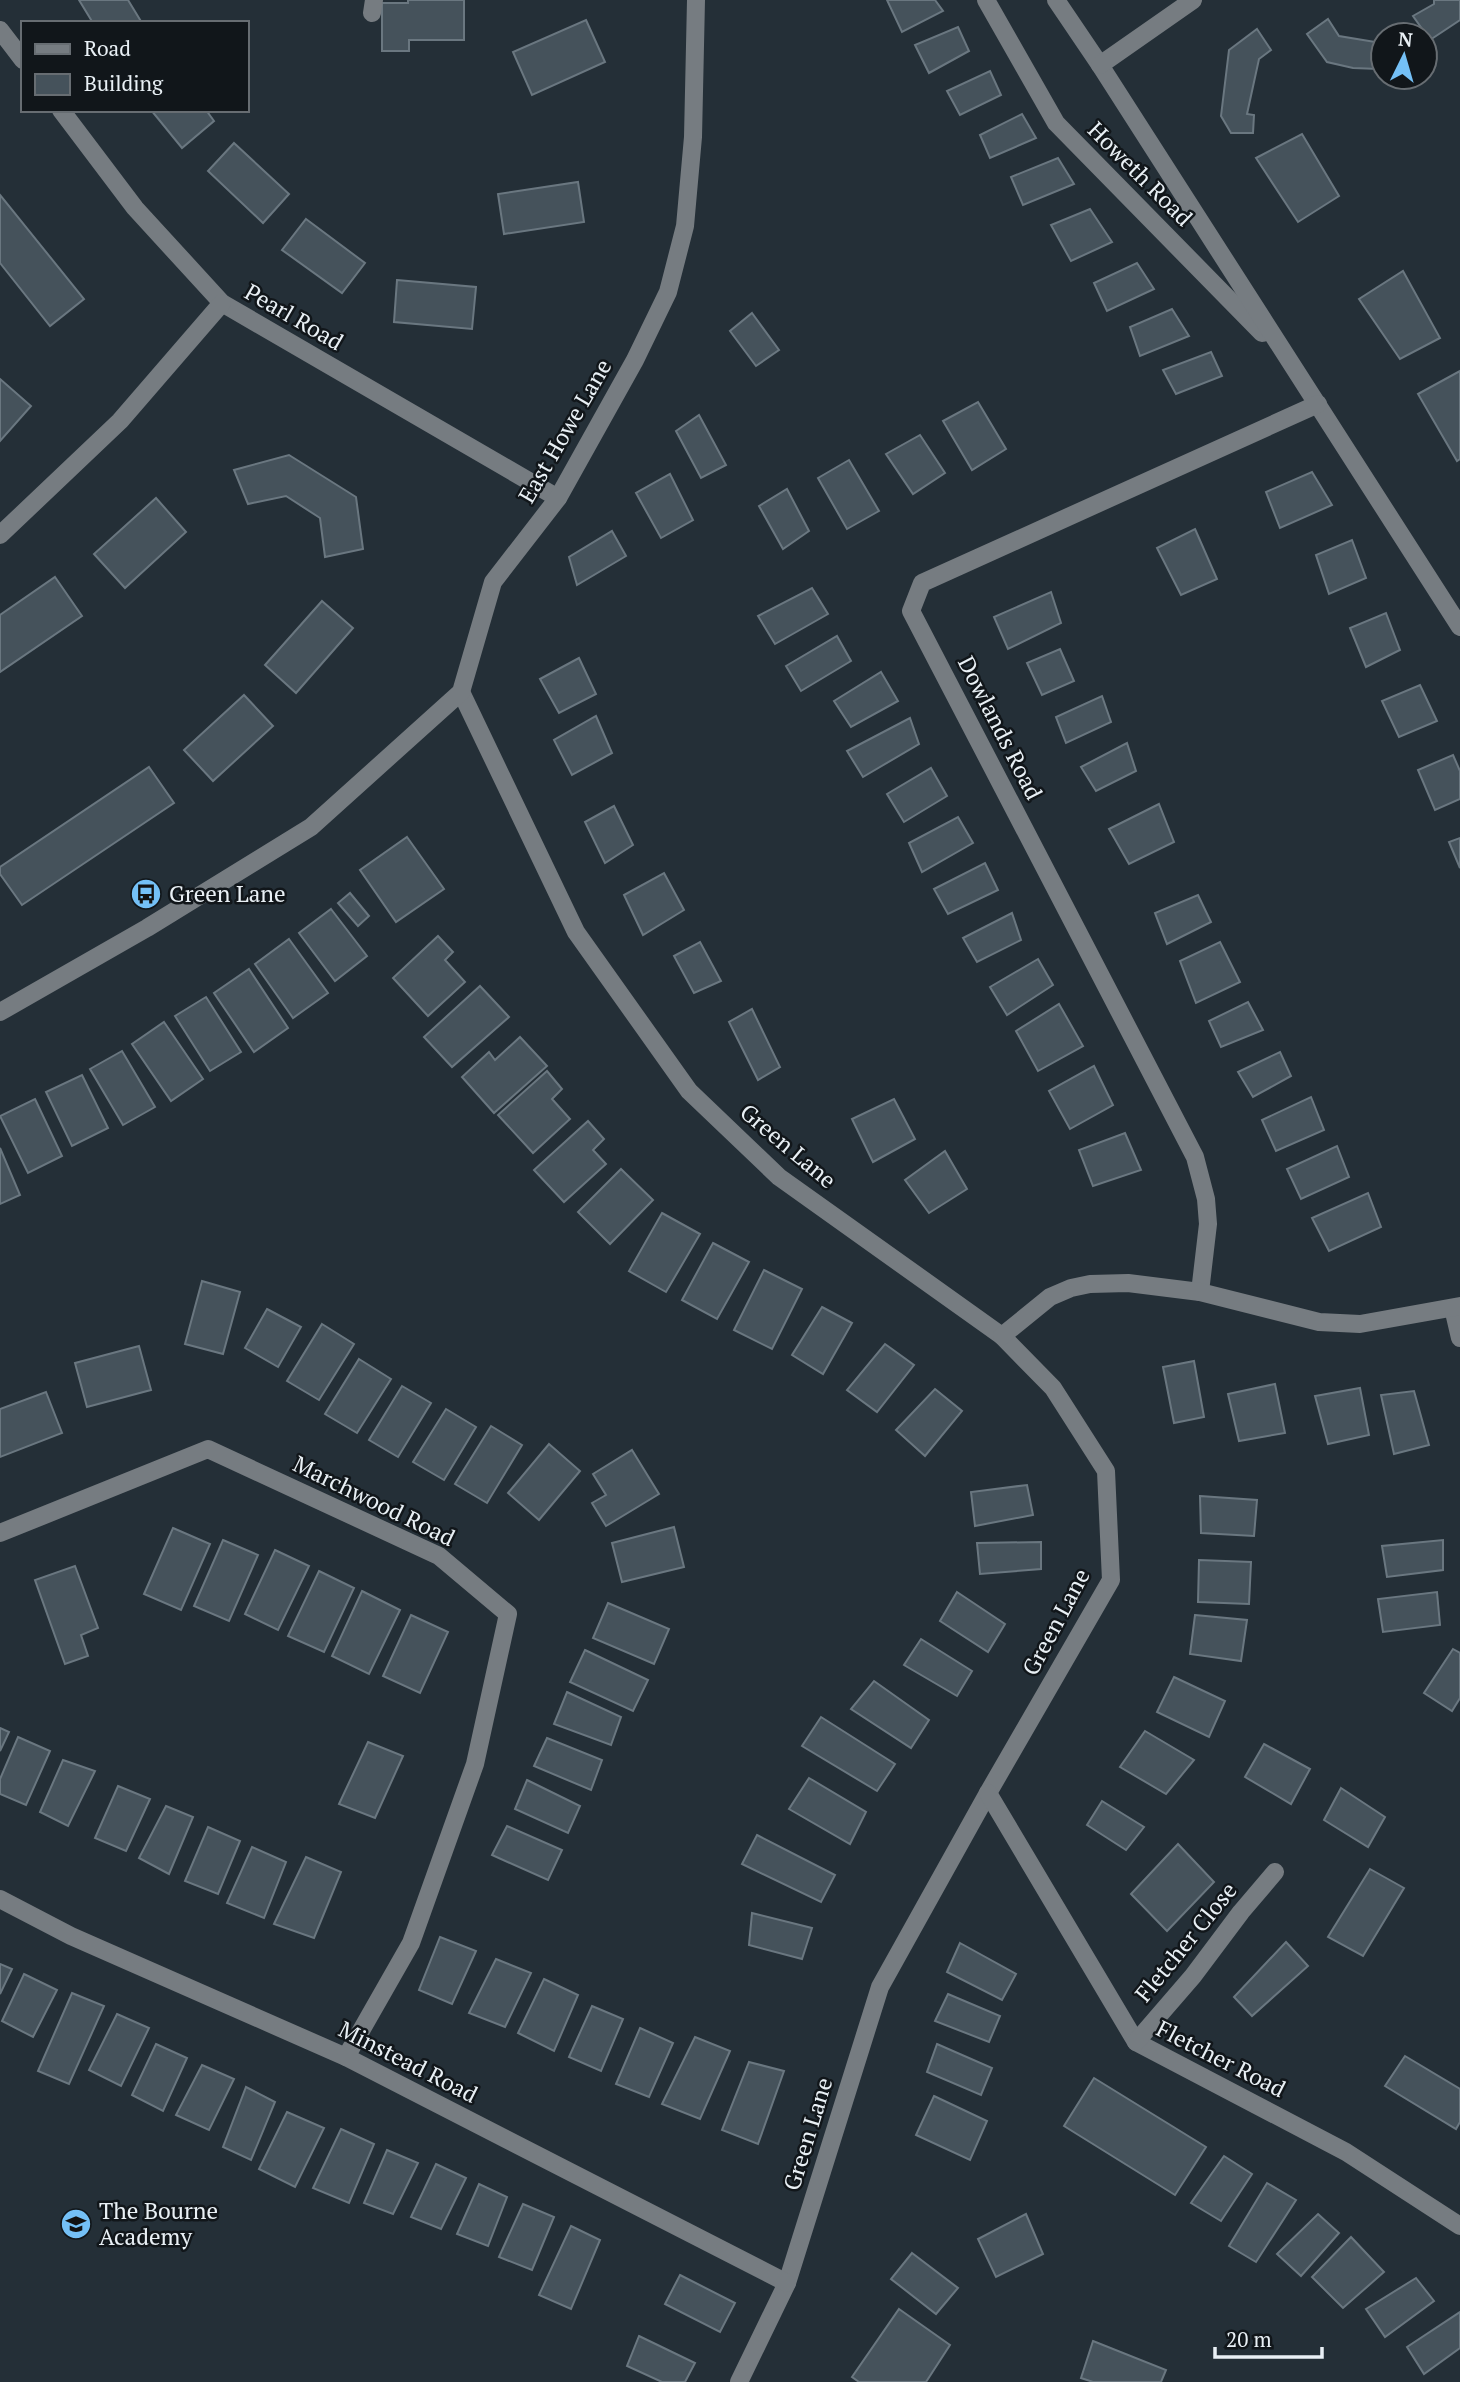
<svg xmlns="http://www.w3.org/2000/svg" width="1460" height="2382" viewBox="0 0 1460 2382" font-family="'PT Serif',serif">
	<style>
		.building { fill: #45525b; stroke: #6a7780; stroke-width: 2 }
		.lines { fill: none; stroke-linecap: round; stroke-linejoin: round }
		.minor { stroke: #767c81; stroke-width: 18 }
		.labels { text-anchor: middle; stroke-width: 5; stroke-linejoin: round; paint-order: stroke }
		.street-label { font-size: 23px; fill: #e9f0f5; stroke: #11161a }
		.poi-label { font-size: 23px; fill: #e9f0f5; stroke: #11161a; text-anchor: start }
	</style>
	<rect width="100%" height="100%" fill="#242f37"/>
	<!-- building -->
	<g class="building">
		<polygon points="79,0 128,0 142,23 93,23"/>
		<polygon points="408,0 464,0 464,40 409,40 409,51 382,51 382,3 408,3"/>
		<polygon points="887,0 935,0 943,11 902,32"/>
		<polygon points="1434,0 1460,0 1460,20 1430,40 1413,16 1434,4"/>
		<polygon points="1328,19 1339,36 1375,42 1383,38 1383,67 1379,69 1353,68 1327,62 1307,34"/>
		<polygon points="586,20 605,62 532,95 513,52"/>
		<polygon points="958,27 969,51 929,73 915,45"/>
		<polygon points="1257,29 1271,50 1259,59 1247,114 1254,115 1253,133 1231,133 1221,116 1229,50"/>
		<polygon points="990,71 1001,95 960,115 947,91"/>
		<polygon points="151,110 206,110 214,121 182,148"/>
		<polygon points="1022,114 1036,138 990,158 980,135"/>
		<polygon points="1302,134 1339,196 1298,222 1256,158"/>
		<polygon points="234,143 289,194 263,223 208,171"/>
		<polygon points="1058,158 1074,184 1023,205 1011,177"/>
		<polygon points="578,182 584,222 504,234 498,194"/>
		<polygon points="0,195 84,299 50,326 0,263"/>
		<polygon points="1090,209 1112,242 1071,261 1051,225"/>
		<polygon points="306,219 365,263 342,293 282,250"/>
		<polygon points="1137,263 1154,289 1107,311 1094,283"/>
		<polygon points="1403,271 1440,338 1400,359 1359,299"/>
		<polygon points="397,280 476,287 472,329 394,322"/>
		<polygon points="1172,309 1189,336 1140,356 1130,327"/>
		<polygon points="752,313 779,350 756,366 730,331"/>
		<polygon points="1211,352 1222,376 1176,394 1163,370"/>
		<polygon points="1460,371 1460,459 1457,461 1418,394"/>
		<polygon points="0,379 31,406 0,441"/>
		<polygon points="978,402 1006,449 972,470 943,421"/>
		<polygon points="699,415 726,465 701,478 676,431"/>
		<polygon points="920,435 945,473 913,494 886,454"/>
		<polygon points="289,455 356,497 363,549 325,557 320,518 286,496 248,504 234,470"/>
		<polygon points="849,460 879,511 847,529 818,478"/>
		<polygon points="1312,472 1332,505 1280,528 1266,492"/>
		<polygon points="670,474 693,520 661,538 636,493"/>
		<polygon points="787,489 809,531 783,549 759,506"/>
		<polygon points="156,498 186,532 125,588 94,554"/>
		<polygon points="1195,529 1217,579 1181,595 1157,548"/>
		<polygon points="612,531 626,556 577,585 569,557"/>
		<polygon points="1352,540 1366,578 1329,594 1316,555"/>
		<polygon points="55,577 82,616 0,672 0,615"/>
		<polygon points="812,588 828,614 775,644 758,616"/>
		<polygon points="1051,592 1061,623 1008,649 994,617"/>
		<polygon points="322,601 353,628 296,693 265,665"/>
		<polygon points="1386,613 1400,650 1366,667 1350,628"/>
		<polygon points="837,636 851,661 801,691 786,666"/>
		<polygon points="1060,649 1074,681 1042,695 1027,663"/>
		<polygon points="579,658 596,694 559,713 540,679"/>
		<polygon points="881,672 898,701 851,727 834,701"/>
		<polygon points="1420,685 1437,721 1399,737 1382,701"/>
		<polygon points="244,695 273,726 213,781 184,750"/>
		<polygon points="1102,696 1111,722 1066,743 1056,717"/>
		<polygon points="596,716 612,753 572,775 554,740"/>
		<polygon points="910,718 919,744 863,777 847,751"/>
		<polygon points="1127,743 1136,771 1096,791 1081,767"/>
		<polygon points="1453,755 1460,771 1460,799 1435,810 1418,770"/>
		<polygon points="149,767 174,803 22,905 0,874 0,867"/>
		<polygon points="931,768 947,796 904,822 887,794"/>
		<polygon points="1159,804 1174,842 1129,864 1109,829"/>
		<polygon points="614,806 633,845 605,863 585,822"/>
		<polygon points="958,817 973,843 922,872 909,843"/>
		<polygon points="407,837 444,889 396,922 360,870"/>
		<polygon points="1460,838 1460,868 1449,842"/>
		<polygon points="985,863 998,890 948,914 934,889"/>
		<polygon points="664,873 684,910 643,935 624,895"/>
		<polygon points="350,893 369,916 358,926 338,903"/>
		<polygon points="1198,895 1211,922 1167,944 1155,913"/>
		<polygon points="331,909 367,956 335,981 299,933"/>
		<polygon points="1012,913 1021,940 977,962 963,938"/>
		<polygon points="438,936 453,952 445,960 465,982 428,1016 393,978"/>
		<polygon points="289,939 328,993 293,1018 255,964"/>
		<polygon points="700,942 721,981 694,993 674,956"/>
		<polygon points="1220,942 1240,982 1196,1003 1180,961"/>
		<polygon points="1038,959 1053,985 1007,1015 990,987"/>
		<polygon points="249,969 288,1028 254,1052 214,993"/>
		<polygon points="480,986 509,1017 452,1067 424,1037"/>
		<polygon points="206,997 241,1052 210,1071 175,1016"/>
		<polygon points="1248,1002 1263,1030 1221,1047 1209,1021"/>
		<polygon points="1059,1004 1083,1046 1038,1071 1016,1031"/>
		<polygon points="752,1009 780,1067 758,1080 729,1022"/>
		<polygon points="164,1022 203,1079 171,1101 132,1044"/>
		<polygon points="520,1037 547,1066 494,1113 462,1077 489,1052 495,1060"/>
		<polygon points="122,1051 155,1107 123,1125 90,1069"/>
		<polygon points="1280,1052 1291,1076 1253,1097 1238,1072"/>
		<polygon points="1094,1066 1113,1105 1070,1129 1049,1091"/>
		<polygon points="547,1071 562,1089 552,1099 570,1119 533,1153 498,1115"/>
		<polygon points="82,1075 108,1128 72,1146 46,1092"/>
		<polygon points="1311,1097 1324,1130 1276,1151 1262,1120"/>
		<polygon points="35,1099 62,1156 28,1173 0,1116"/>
		<polygon points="894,1099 915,1139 873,1162 852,1119"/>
		<polygon points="588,1121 604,1139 593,1150 606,1164 564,1202 534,1170"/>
		<polygon points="1125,1133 1141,1170 1093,1186 1079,1150"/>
		<polygon points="1337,1146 1349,1177 1301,1199 1287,1169"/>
		<polygon points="0,1148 20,1195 0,1204"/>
		<polygon points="945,1151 967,1189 929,1213 905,1180"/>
		<polygon points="621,1169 653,1200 610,1244 578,1212"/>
		<polygon points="1368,1193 1381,1227 1329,1251 1312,1218"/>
		<polygon points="662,1213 700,1234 666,1292 629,1271"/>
		<polygon points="713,1243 749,1262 717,1319 682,1300"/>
		<polygon points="764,1270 802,1289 772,1349 734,1330"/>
		<polygon points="202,1281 240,1292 223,1354 185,1344"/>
		<polygon points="822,1307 852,1323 823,1374 792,1355"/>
		<polygon points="267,1309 301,1327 278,1367 245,1348"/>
		<polygon points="322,1324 354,1344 319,1400 287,1381"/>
		<polygon points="885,1344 914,1365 877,1412 847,1390"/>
		<polygon points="139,1346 151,1390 87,1407 75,1363"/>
		<polygon points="359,1359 391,1379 357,1433 325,1414"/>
		<polygon points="1194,1361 1204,1417 1174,1423 1163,1367"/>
		<polygon points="1275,1384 1285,1433 1239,1441 1228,1394"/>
		<polygon points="402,1386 431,1403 398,1457 369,1440"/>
		<polygon points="1360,1388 1369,1435 1328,1444 1315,1396"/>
		<polygon points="935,1389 962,1411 925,1456 896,1430"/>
		<polygon points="1414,1391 1429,1445 1394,1454 1381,1395"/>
		<polygon points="46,1392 62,1433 0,1457 0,1409"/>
		<polygon points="446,1409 476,1427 444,1480 413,1462"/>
		<polygon points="491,1426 522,1445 487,1503 455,1484"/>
		<polygon points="549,1444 580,1471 539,1520 508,1493"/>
		<polygon points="632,1450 659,1494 606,1526 592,1503 606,1495 593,1474"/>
		<polygon points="1027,1485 1033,1515 975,1526 971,1492"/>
		<polygon points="1200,1496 1257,1500 1254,1536 1201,1533"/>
		<polygon points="674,1527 684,1567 622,1582 612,1543"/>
		<polygon points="173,1528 210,1544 181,1610 144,1594"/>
		<polygon points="223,1540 258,1555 229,1621 194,1606"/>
		<polygon points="1443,1540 1443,1570 1387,1577 1382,1546"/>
		<polygon points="1041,1542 1041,1569 980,1574 977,1543"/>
		<polygon points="275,1550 309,1566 278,1630 245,1614"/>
		<polygon points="1199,1560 1251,1562 1249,1604 1198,1602"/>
		<polygon points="75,1566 98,1628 81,1635 88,1656 65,1664 35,1580"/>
		<polygon points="319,1571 354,1588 324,1652 288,1636"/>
		<polygon points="362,1591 400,1610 369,1674 332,1656"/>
		<polygon points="957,1592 1005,1624 988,1652 940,1621"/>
		<polygon points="1437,1592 1440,1625 1383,1632 1378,1599"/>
		<polygon points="608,1603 669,1629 654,1664 593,1638"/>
		<polygon points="411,1615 448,1632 420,1693 383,1676"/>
		<polygon points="1195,1615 1247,1620 1241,1661 1190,1654"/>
		<polygon points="921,1639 972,1671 957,1696 904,1665"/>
		<polygon points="1453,1649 1460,1653 1460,1698 1452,1711 1424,1693"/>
		<polygon points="585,1650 648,1680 633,1711 570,1682"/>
		<polygon points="1174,1677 1225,1701 1209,1737 1157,1712"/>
		<polygon points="874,1681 929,1720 911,1748 851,1709"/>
		<polygon points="567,1692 621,1717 611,1745 554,1724"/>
		<polygon points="821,1717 895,1764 877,1791 802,1746"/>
		<polygon points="0,1728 9,1732 0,1751"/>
		<polygon points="1145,1731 1194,1760 1166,1794 1120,1767"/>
		<polygon points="18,1737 50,1751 26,1805 0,1794 0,1779"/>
		<polygon points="547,1738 602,1760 591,1790 534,1766"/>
		<polygon points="368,1742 403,1756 375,1818 339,1804"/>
		<polygon points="1264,1744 1310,1769 1291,1804 1245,1777"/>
		<polygon points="63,1760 95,1771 68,1826 40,1812"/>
		<polygon points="809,1778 866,1812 850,1844 789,1809"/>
		<polygon points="527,1780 580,1806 568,1833 515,1809"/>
		<polygon points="118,1786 150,1799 126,1851 95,1838"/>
		<polygon points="1341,1788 1385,1817 1368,1847 1324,1820"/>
		<polygon points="1102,1801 1144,1827 1126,1850 1087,1825"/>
		<polygon points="166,1806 193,1817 169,1874 139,1858"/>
		<polygon points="507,1826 562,1850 548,1880 492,1855"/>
		<polygon points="208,1827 240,1841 218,1894 185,1881"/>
		<polygon points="757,1835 835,1875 821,1902 742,1864"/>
		<polygon points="1178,1844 1214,1882 1167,1931 1131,1894"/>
		<polygon points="252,1847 286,1862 264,1918 227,1903"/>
		<polygon points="306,1857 341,1872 314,1938 274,1924"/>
		<polygon points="1370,1869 1404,1888 1363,1956 1328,1937"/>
		<polygon points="752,1913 812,1928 802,1959 749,1945"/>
		<polygon points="440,1937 476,1951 452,2004 419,1990"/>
		<polygon points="1286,1942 1308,1966 1252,2016 1234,1997"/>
		<polygon points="960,1943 1016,1974 1002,2000 947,1972"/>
		<polygon points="496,1959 531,1973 505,2027 469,2013"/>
		<polygon points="0,1964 12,1969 0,1994"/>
		<polygon points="24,1974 57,1990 33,2037 2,2021"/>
		<polygon points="544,1979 578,1995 554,2051 518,2033"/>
		<polygon points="72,1993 104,2006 69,2084 38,2071"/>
		<polygon points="948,1994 1000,2016 989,2042 935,2021"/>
		<polygon points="592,2006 623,2019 601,2071 569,2057"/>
		<polygon points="117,2014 149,2028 121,2086 89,2070"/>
		<polygon points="640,2028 673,2043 649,2097 616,2084"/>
		<polygon points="695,2037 730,2051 700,2119 662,2104"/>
		<polygon points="156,2044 187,2058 163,2111 132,2095"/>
		<polygon points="937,2044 992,2068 981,2095 927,2072"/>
		<polygon points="1405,2056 1460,2089 1460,2122 1456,2129 1385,2086"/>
		<polygon points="749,2062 784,2071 758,2144 722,2130"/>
		<polygon points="202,2065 234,2079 209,2130 176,2115"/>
		<polygon points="1094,2078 1206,2147 1175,2195 1064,2126"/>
		<polygon points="246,2087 275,2102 251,2160 223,2147"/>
		<polygon points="934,2096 987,2121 970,2160 916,2135"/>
		<polygon points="287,2112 324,2128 295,2187 259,2169"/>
		<polygon points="341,2129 374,2144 349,2203 313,2188"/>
		<polygon points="387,2150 418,2163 393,2214 364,2203"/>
		<polygon points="1224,2156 1252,2174 1221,2221 1191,2203"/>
		<polygon points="436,2164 466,2178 441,2229 411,2217"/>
		<polygon points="1267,2183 1296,2200 1256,2262 1229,2246"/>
		<polygon points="479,2184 507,2197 488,2246 457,2234"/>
		<polygon points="523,2204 554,2217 532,2270 499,2257"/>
		<polygon points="1026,2214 1043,2254 996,2277 978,2239"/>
		<polygon points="1318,2214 1339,2233 1301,2276 1277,2254"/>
		<polygon points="571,2226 600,2240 571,2309 539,2295"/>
		<polygon points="1351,2237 1384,2272 1343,2308 1312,2277"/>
		<polygon points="912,2253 958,2288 936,2314 891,2279"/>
		<polygon points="680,2275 735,2303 720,2332 665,2304"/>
		<polygon points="1416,2278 1434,2301 1385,2337 1366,2309"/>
		<polygon points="899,2309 950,2345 926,2382 859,2382 852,2377"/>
		<polygon points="1460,2312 1460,2348 1424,2374 1407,2347"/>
		<polygon points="639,2336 695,2363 685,2382 662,2382 627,2366"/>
		<polygon points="1093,2341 1166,2370 1161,2382 1093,2382 1081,2378"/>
	</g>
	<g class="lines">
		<!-- minor -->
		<g class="minor">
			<polyline points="986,0 1056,123 1262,333"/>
			<polyline points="1056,0 1100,65 1460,627"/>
			<polyline points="372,13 374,0"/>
			<polyline points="0,30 23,60"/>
			<polyline points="1100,65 1193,0"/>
			<polyline points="61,110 135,208 222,303 558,498"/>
			<polyline points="0,535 120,421 222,303"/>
			<polyline points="461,692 576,932 689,1091 779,1177 1002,1336 1053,1388 1106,1471 1111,1580 988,1793 880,1987 787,2283 739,2382"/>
			<polyline points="0,1012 147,928 311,827 461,692 493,582 558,498 635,360 668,292 685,226 693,137 696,0"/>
			<polyline points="1200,1292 1208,1224 1206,1199 1195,1157 911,611 922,583 1318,404"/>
			<polyline points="1453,1308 1460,1338"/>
			<polyline points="1002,1336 1050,1297 1071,1288 1090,1284 1128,1283 1200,1292 1319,1322 1360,1324 1460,1306"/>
			<polyline points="0,1533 208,1449 439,1556 508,1614 475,1764 411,1943 346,2057"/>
			<polyline points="988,1793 1136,2042 1346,2152 1460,2226"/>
			<polyline points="0,1899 71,1936 346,2057 787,2283"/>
			<polyline points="1136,2042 1193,1976 1241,1912 1275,1872"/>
		</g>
	</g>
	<!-- icons -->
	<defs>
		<g id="bus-disc" transform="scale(1.575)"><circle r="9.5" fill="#74c0f6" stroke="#11161a"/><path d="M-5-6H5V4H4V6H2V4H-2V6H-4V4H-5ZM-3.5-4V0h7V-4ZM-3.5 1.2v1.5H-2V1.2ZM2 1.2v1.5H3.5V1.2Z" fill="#111"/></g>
		<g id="school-disc" transform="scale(1.575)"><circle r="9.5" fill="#74c0f6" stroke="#11161a"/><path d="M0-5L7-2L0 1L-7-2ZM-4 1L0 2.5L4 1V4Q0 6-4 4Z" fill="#111"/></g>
	</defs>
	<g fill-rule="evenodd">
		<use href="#bus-disc" x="146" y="894"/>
		<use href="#school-disc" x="76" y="2224"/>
	</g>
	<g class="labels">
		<!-- street labels -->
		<g class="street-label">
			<text transform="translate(1140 174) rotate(45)" y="8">Howeth Road</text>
			<text transform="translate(294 317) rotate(30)" y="8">Pearl Road</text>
			<text transform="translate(565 431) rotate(-60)" y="8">East Howe Lane</text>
			<text transform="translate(1000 728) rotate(63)" y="8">Dowlands Road</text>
			<text transform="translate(788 1146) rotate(40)" y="8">Green Lane</text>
			<text transform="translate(374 1501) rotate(26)" y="8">Marchwood Road</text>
			<text transform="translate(1056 1622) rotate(-62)" y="8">Green Lane</text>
			<text transform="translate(1186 1942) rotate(-51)" y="8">Fletcher Close</text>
			<text transform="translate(1221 2059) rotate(27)" y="8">Fletcher Road</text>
			<text transform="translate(408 2062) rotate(27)" y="8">Minstead Road</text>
			<text transform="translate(808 2134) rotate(-73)" y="8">Green Lane</text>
		</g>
		<!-- poi labels -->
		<g class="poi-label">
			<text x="169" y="902">Green Lane</text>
			<text x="99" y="2219">The Bourne<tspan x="99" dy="26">Academy</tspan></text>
		</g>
	</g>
	<!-- legend -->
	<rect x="21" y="21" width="228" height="91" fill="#11161a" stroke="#676d72" stroke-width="2"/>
	<rect x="35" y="44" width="35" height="10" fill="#767c81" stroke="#676d72" stroke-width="2"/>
	<text x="84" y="56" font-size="21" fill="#e9f0f5">Road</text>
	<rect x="35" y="74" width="35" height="21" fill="#45525b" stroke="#676d72" stroke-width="2"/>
	<text x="84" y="91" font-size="21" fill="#e9f0f5">Building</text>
	<!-- north arrow -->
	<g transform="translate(1404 56) rotate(5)"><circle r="33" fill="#11161a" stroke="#676d72" stroke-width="2"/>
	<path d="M0-5L12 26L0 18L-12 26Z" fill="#74c0f6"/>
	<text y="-10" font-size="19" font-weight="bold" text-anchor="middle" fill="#e9f0f5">N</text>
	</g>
	<!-- scale -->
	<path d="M1215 2347v10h107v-10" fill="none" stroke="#e9f0f5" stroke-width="3.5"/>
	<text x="1226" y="2347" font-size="21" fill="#e9f0f5" stroke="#11161a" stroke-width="5" paint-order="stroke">20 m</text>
</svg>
